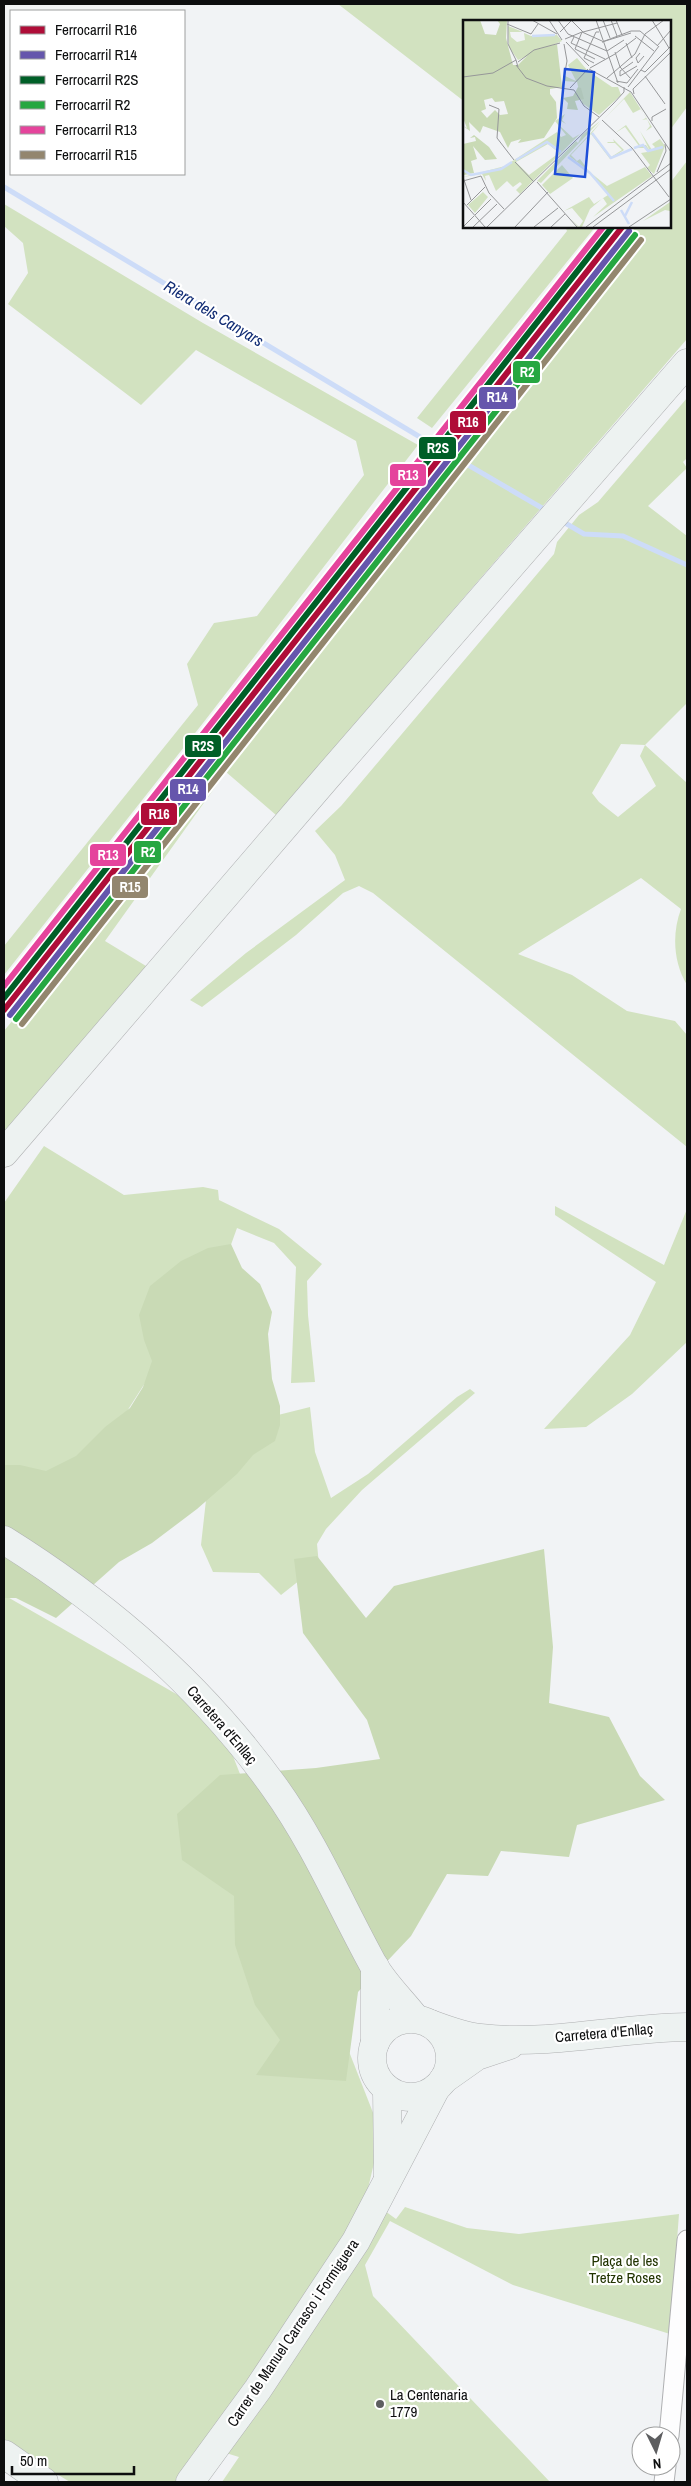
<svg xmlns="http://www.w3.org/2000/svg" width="691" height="2486" viewBox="0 0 691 2486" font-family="'Archivo Narrow',sans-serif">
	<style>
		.green { fill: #d2e2c0; fill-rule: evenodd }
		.forest { fill: #c9dab5 }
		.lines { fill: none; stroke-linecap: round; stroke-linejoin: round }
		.stream { stroke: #cddcf8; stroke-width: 5 }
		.street-casing { stroke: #afb0b2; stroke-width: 21 }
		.secondary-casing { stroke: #afb0b2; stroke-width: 29 }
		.street { stroke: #fdfdfe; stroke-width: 19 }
		.secondary { stroke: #edf2f1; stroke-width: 28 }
		.rail-1-casing { stroke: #fff; stroke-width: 10 }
		.rail-2-casing { stroke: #fff; stroke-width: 10 }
		.rail-3-casing { stroke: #fff; stroke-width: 10 }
		.rail-4-casing { stroke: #fff; stroke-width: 10 }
		.rail-5-casing { stroke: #fff; stroke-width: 10 }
		.rail-6-casing { stroke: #fff; stroke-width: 10 }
		.rail-1 { stroke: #af0d38; stroke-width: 6 }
		.rail-2 { stroke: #6556ac; stroke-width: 6 }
		.rail-3 { stroke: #005f27; stroke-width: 6 }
		.rail-4 { stroke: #26a741; stroke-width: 6 }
		.rail-5 { stroke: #e5449c; stroke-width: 6 }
		.rail-6 { stroke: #93866e; stroke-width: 6 }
		.poi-dot { fill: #5d5e60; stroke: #fff; stroke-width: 2 }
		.labels { text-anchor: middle; stroke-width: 4.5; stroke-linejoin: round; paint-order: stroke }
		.street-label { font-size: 15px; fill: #0d0e0f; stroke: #fff }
		.park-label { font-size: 15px; fill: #213300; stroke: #fff }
		.poi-label { font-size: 15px; fill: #0d0e0f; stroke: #fff; text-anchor: start }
		.water-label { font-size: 16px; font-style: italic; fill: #112c74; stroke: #fff }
		.inset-river { fill: none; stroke: #cddcf8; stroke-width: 2.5 }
		.inset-road { fill: none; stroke: #969799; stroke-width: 1 }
		.view { fill: #1d4ed8; fill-opacity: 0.15; stroke: #1d4ed8; stroke-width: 2.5 }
		.inset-edge { fill: none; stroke: #0d0e0f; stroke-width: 2.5 }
		.line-badge { stroke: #fff; stroke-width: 2 }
		.badge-label { font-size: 14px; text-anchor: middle; font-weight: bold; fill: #fff }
	</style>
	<rect width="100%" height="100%" fill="#f1f3f5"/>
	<!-- green -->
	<g class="green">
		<polygon points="338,4 687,4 687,107 670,130 670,21 465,21 465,102"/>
		<polygon points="687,161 687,339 276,815 226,772 105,941 146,966 88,1040 4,1135 4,1031 85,931 636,226 670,226 670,183"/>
		<polygon points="4,204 203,323 418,445 203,723 4,975 4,946 198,705 187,664 214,623 257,616 364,475 356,441 196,350 141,405 8,304 28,273 23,243 4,226"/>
		<polygon points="565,226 596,226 432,428 417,418 567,231"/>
		<path d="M687 398V458L683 462 687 468 648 506 687 536V703L645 745 687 783V985C673 962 672 933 681 909L641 878 518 954 572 975 627 1011 675 1021 687 1035V1147L373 893 359 886 343 893 296 935 202 1007 190 1000 246 953 345 880 335 855 315 831 341 806 554 554 557 542 579 515 598 502ZM621 744 645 745 640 756 656 786 618 817 599 802 592 793Z"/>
		<polygon points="44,1146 124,1195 203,1187 218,1190 219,1200 279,1229 322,1264 307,1281 308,1315 315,1382 291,1383 296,1267 274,1243 237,1228 228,1253 122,1419 82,1458 41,1478 4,1480 4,1203"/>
		<polygon points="555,1206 664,1265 687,1209 687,1342 632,1394 586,1427 544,1429 630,1335 656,1282 555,1215"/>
		<polygon points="470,1389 475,1393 362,1490 326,1529 317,1544 319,1565 281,1595 259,1573 213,1572 201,1545 207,1491 274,1416 310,1407 315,1452 331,1498 368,1474 457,1397"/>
		<polygon points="4,1595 218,1718 381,2133 366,2197 306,2307 179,2482 70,2482 4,2442"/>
		<polygon points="405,2207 467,2228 519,2234 679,2214 670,2334 513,2285 390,2221 365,2265 373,2296 550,2482 222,2482 239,2457 226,2453 385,2211 396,2219"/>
	</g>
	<!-- forest -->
	<g class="forest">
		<polygon points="231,1244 242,1268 260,1284 272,1312 268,1334 272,1379 280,1406 280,1425 275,1441 253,1455 237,1474 197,1509 152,1543 119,1562 56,1618 16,1598 4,1598 4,1465 20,1465 46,1471 76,1456 105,1427 130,1408 143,1387 152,1361 144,1340 139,1315 150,1286 181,1261 208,1248"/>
		<polygon points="544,1549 553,1647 549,1703 609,1717 640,1776 665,1800 577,1825 569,1857 501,1851 488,1876 447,1874 411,1936 358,1992 346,2081 256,2075 280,2040 255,2005 235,1945 234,1896 182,1860 177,1814 220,1775 316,1768 380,1759 367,1720 303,1633 294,1559 317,1556 366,1618 394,1586"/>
	</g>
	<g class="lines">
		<!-- stream -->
		<g class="stream">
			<polyline points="4,187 425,440"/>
			<polyline points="451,455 547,511"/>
			<polyline points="560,520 584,534 623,536 687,565"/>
		</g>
		<!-- street casing -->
		<g class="street-casing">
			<g id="street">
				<polyline points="669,2436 687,2240"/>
				<polyline points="664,2482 666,2466"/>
			</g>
		</g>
		<!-- secondary casing -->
		<g class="secondary-casing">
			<g id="secondary">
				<polyline points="4,1153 327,777 687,363"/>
				<path d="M4 1540C108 1605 203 1687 275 1788 315 1844 341 1906 374 1966 385 1985 403 2002 416 2019"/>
				<circle cx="411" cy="2058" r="39"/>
				<path d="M431 2024C447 2030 463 2036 480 2038 547 2046 618 2028 687 2027"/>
				<polyline points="375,2043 375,1967"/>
				<polyline points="443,2080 477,2056 510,2045"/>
				<polyline points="387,2089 388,2175"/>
				<polyline points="4,2454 44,2482"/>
				<polyline points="190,2482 258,2389 356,2241 436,2088"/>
			</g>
		</g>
		<!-- street -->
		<use href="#street" class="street"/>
		<!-- secondary -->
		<use href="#secondary" class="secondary"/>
		<!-- rail-1 casing -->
		<g class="rail-1-casing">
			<polyline id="rail-1" points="4,1010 623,226"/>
		</g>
		<!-- rail-2 casing -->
		<g class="rail-2-casing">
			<polyline id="rail-2" points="10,1015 629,231"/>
		</g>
		<!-- rail-3 casing -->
		<g class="rail-3-casing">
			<polyline id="rail-3" points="4,998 613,226"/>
		</g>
		<!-- rail-4 casing -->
		<g class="rail-4-casing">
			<polyline id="rail-4" points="16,1019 635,235"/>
		</g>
		<!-- rail-5 casing -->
		<g class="rail-5-casing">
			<polyline id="rail-5" points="4,986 604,226"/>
		</g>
		<!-- rail-6 casing -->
		<g class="rail-6-casing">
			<polyline id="rail-6" points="22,1024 641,240"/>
		</g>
		<!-- rail-1 -->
		<use href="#rail-1" class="rail-1"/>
		<!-- rail-2 -->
		<use href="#rail-2" class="rail-2"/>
		<!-- rail-3 -->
		<use href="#rail-3" class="rail-3"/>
		<!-- rail-4 -->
		<use href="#rail-4" class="rail-4"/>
		<!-- rail-5 -->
		<use href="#rail-5" class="rail-5"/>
		<!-- rail-6 -->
		<use href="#rail-6" class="rail-6"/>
	</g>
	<!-- markers -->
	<circle class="poi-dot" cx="380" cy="2404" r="5"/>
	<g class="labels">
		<!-- street labels -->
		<g class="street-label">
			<text transform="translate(222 1725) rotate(49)" y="5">Carretera d'Enllaç</text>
			<text transform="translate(604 2033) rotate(-5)" y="5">Carretera d'Enllaç</text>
			<text transform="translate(293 2333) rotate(-56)" y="5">Carrer de Manuel Carrasco i Formiguera</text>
		</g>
		<!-- park labels -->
		<g class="park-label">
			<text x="625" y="2266">Plaça de les<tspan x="625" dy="17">Tretze Roses</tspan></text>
		</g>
		<!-- poi labels -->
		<g class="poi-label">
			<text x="390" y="2400">La Centenaria<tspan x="390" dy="17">1779</tspan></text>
		</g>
		<!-- water labels -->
		<g class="water-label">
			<text transform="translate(214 313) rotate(31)" y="6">Riera dels Canyars</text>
		</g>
	</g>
	<!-- overview -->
	<g transform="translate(463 20)">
		<rect width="208" height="208" fill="#f1f3f5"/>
		<path d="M45 6 60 12H47L48 17 54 22 62 20 61 13 68 16 94 15 99 21 55 40 46 27ZM114 38 124 50 149 67H155L158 75 136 95 119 83 114 62 101 61 102 56 113 61 105 45ZM167 72 189 107 183 111 187 106 184 99 179 100 183 98 178 89 170 93 161 79 140 100ZM102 94 99 100 103 104 98 101 97 106 110 118 117 114 57 174 53 170 59 164 57 162 50 167 44 161 33 171 26 155 22 156 23 161 19 154 0 157 42 146 94 112 98 117 103 115 92 101ZM85 124 96 133 66 155 53 142ZM137 101 78 163 74 161 113 121 115 123 119 115ZM138 102 129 113 148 137 159 130 152 123H145L144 122H151L150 119 161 130 147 139 128 114 108 135 114 141 117 139 126 151 106 136ZM163 105 177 125H183L187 131 177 111 189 130 192 127 189 124 197 119 202 126 194 127 202 126 191 154 184 148 187 145 178 133 184 132V128H170L176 126 162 107 152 113ZM106 138 99 145 110 158 87 174 79 165ZM182 147 189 156 130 197 144 184 140 178 127 189 119 207H115L108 199 116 207 120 201 109 188 101 191 126 177 131 184 145 175 140 168 148 177 128 153 144 166ZM20 172 25 177 12 193 5 185ZM207 182V191L202 190 180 201Z" fill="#d2e2c0" fill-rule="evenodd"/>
		<path d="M0 0H17L22 14 33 15 37 4 34 0H44L43 18 50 45H55L69 31 94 24 99 67 87 69V74L93 82 94 98 81 118 55 123 58 119 48 122 45 128 37 112 20 106 17 113 6 102 7 111 0 106 4 108 0 98ZM29 78 32 82 41 81 45 94 37 95 32 90 24 98 18 91 23 89 21 80ZM115 67 118 68 121 79 112 81 115 90 104 89 105 83 100 78 110 76ZM11 115 26 127 34 139 22 140 10 126 14 139 8 141 11 153 1 155 0 124 13 121 12 117 7 118Z" fill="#c9dab5" fill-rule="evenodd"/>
		<path class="inset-river" d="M69 16 92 15M129 113 148 138 169 129M171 128 180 125 185 131 200 127M105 137 127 153 151 181M53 140 84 122 98 132M0 150 8 155 38 149 49 142M158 190 166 204M162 196 169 182"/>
		<path class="inset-road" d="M45 0V24L53 40M69 0 94 14M86 0 99 20M95 0 105 14 144 31 161 20M133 0 155 63M140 0 147 18M148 0 154 16M153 0 159 15M189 0 206 28M109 1 120 12M44 4 68 14 75 4M168 11H177L195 26M97 12 109 0M119 12 112 29 132 39M119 12 139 21M120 12 154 3M168 13 139 22 168 11M172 16 191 31M111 17 108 23 142 39M102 19 119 12M103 22 126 46M163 23 169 38M194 26 208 10M152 32 157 47 168 59M177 33 173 38 175 43 181 36M55 42 71 30 97 23M170 42 157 51V56L174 46M131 43 121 38 133 12H136M53 45 63 58 84 66 111 70M127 48 152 34 173 18M126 49 168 72 208 132M178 50 182 52 208 26M182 56 202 84M0 57 30 53 53 40 55 47M144 58 172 34 182 14 201 0M153 61 164 63 175 49M165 67 196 26M99 68 104 41 101 24M107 68 125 49M111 70 121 86 136 97M171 74 170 69 208 32M26 85 36 89 34 118 51 140M139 100 169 128 206 177M189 101V97L203 89M52 142 71 162M194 152 203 131 202 124M0 157 8 180M0 161 18 156 26 173 41 189M74 162 114 207M0 182 22 207M4 185 22 167M12 195 28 179M0 207 11 196M10 207 34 184M24 207 150 84 161 72V67M52 207 85 172M71 207 95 188M88 207 102 194M123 207 208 143M130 207 208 149M166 207 208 179"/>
		<path class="view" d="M102 49 131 52 122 157 92 154Z"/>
		<rect width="208" height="208" class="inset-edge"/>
	</g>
	<g class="line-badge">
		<rect x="512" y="360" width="29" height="24" rx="5" fill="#26a741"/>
		<rect x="478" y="386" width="39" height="24" rx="5" fill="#6556ac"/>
		<rect x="449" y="410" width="38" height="24" rx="5" fill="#af0d38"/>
		<rect x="418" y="436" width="39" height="24" rx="5" fill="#005f27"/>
		<rect x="389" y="463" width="38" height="24" rx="5" fill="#e5449c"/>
		<rect x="184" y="734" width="38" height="24" rx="5" fill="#005f27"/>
		<rect x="169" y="778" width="38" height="24" rx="5" fill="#6556ac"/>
		<rect x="140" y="802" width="38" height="24" rx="5" fill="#af0d38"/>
		<rect x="133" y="840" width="29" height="24" rx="5" fill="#26a741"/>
		<rect x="89" y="843" width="38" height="24" rx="5" fill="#e5449c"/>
		<rect x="111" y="875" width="38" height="24" rx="5" fill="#93866e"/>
	</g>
	<g class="badge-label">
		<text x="527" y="377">R2</text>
		<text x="497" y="402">R14</text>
		<text x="468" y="427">R16</text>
		<text x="438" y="453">R2S</text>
		<text x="408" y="480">R13</text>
		<text x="203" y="751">R2S</text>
		<text x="188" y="794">R14</text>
		<text x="159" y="819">R16</text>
		<text x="148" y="857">R2</text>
		<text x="108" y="860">R13</text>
		<text x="130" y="892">R15</text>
	</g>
	<!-- border -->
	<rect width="691" height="2486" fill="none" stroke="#0d0e0f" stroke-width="10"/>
	<!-- legend -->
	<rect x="10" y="10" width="175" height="165" fill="#ffffff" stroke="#9e9f9f"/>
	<rect x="20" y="26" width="25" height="8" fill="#af0d38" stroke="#9e9f9f"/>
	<text x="55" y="35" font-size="15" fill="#0d0e0f">Ferrocarril R16</text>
	<rect x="20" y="51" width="25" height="8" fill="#6556ac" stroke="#9e9f9f"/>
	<text x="55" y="60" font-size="15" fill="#0d0e0f">Ferrocarril R14</text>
	<rect x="20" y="76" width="25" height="8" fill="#005f27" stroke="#9e9f9f"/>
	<text x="55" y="85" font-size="15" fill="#0d0e0f">Ferrocarril R2S</text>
	<rect x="20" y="101" width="25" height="8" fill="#26a741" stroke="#9e9f9f"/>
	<text x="55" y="110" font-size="15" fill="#0d0e0f">Ferrocarril R2</text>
	<rect x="20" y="126" width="25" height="8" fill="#e5449c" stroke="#9e9f9f"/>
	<text x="55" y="135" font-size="15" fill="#0d0e0f">Ferrocarril R13</text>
	<rect x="20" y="151" width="25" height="8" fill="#93866e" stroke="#9e9f9f"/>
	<text x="55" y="160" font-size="15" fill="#0d0e0f">Ferrocarril R15</text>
	<!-- north arrow -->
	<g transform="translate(656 2451) rotate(175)"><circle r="24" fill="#ffffff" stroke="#9e9f9f"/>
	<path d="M0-4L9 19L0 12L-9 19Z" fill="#5d5e60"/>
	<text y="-8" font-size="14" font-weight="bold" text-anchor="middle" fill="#0d0e0f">N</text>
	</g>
	<!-- scale -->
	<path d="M12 2466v8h122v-8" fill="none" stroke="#0d0e0f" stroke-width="2.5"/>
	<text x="20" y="2466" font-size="15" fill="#0d0e0f" stroke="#ffffff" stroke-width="4" paint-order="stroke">50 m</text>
</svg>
